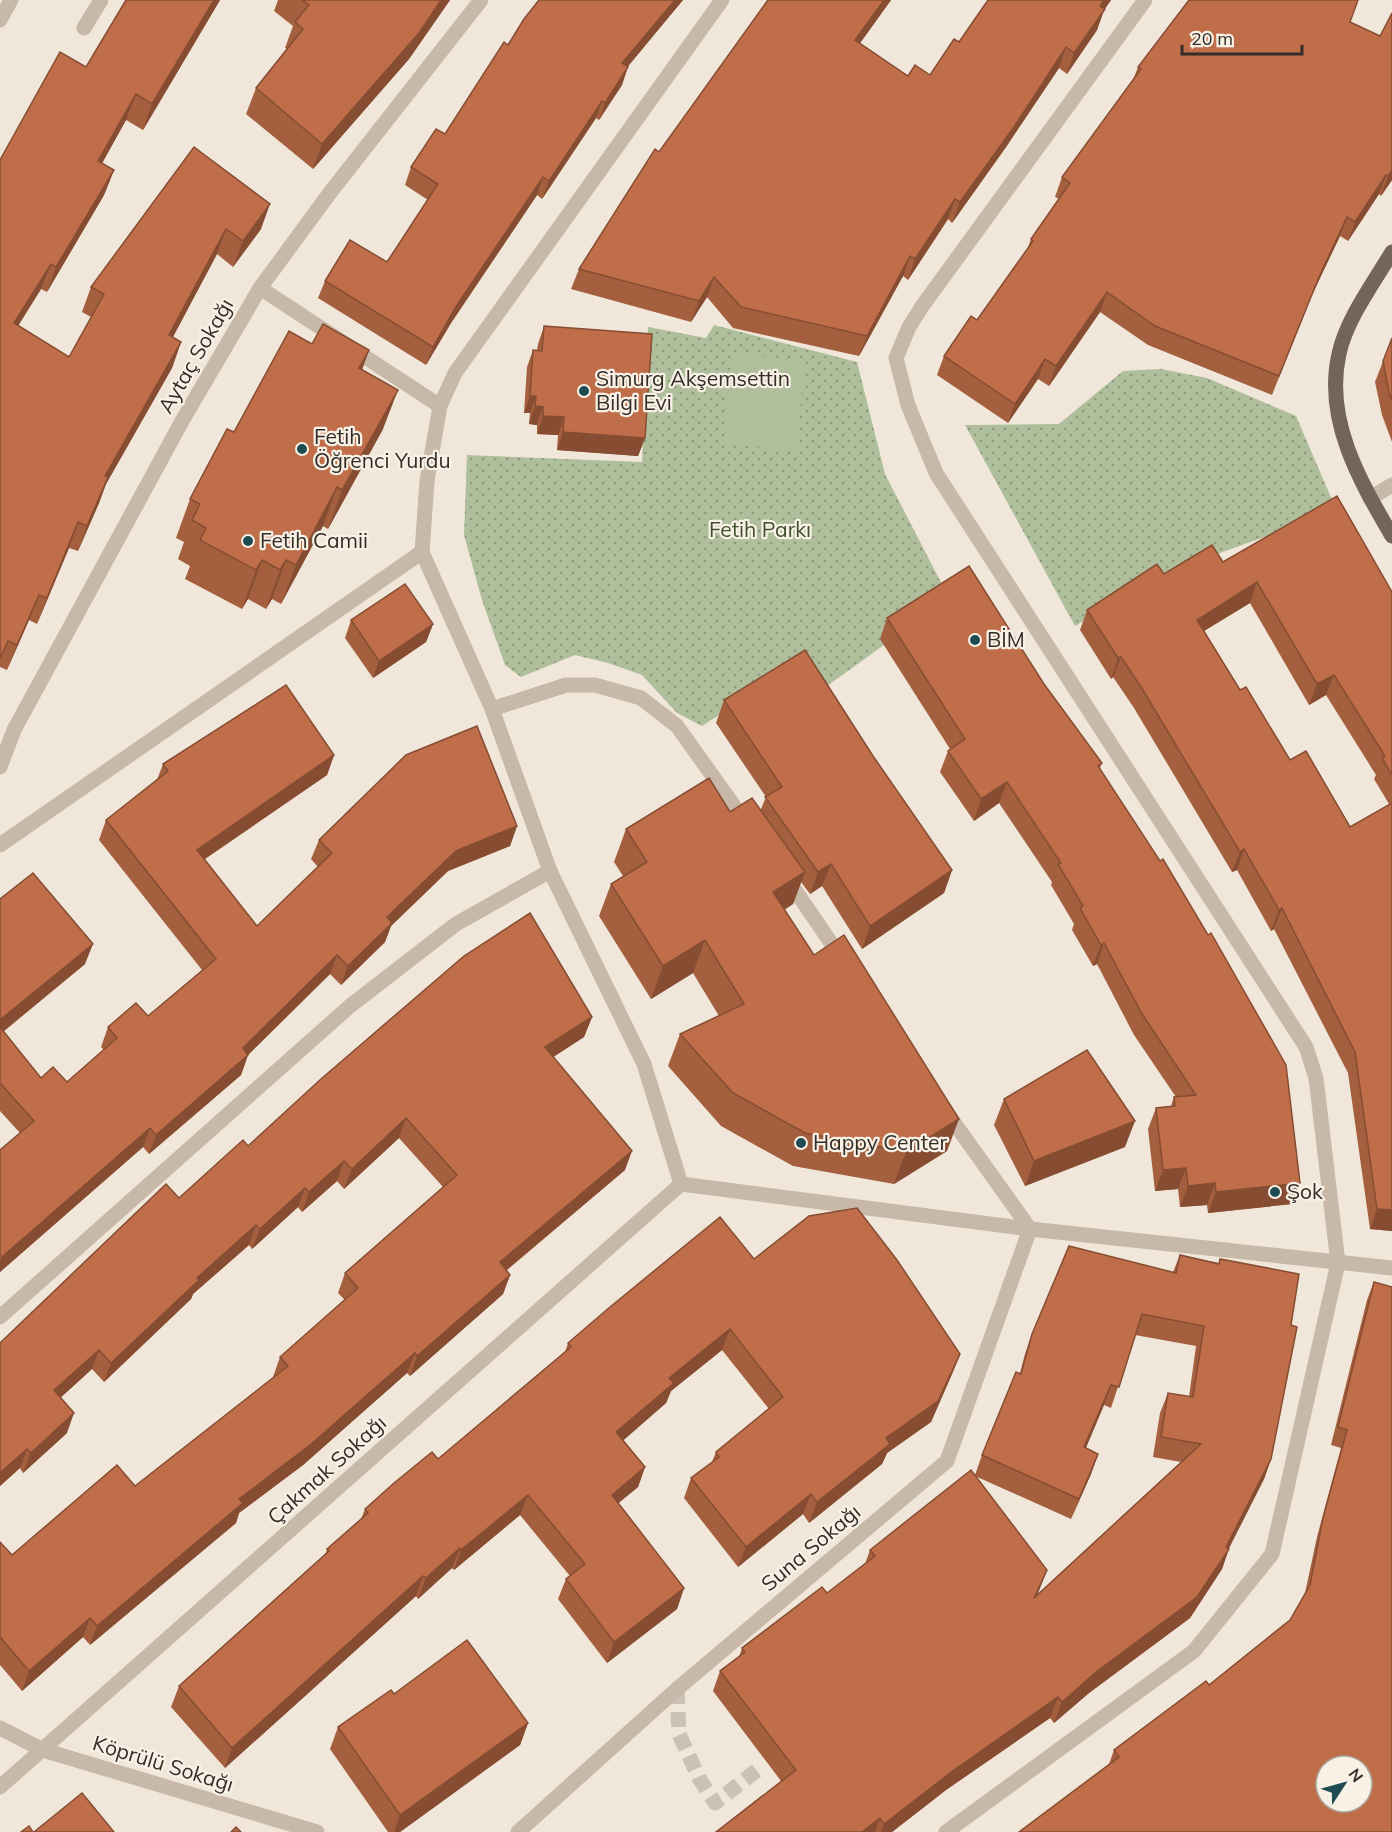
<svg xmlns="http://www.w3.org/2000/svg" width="1392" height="1832" viewBox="0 0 1392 1832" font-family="Mulish,sans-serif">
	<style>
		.grass { fill: url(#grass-dots) }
		.garden { fill: #afbe9b }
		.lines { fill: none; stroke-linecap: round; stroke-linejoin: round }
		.minor-tunnel { stroke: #cac2b6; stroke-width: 15; stroke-dasharray: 15 8; stroke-linecap: butt }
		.minor { stroke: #c7b8a7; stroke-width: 15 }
		.major { stroke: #756459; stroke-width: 15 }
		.wall { fill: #a45f3f; fill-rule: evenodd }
		.shaded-wall { fill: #864d33 }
		.building { fill: #bf6e49; stroke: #864d33; stroke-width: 1.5; fill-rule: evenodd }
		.poi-dot { fill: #1f4b52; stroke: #f8f1e6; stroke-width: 2 }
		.labels { text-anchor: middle; stroke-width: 4.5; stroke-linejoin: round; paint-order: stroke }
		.street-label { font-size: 21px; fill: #342c27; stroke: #f8f1e6 }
		.poi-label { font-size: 21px; fill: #342c27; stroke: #f8f1e6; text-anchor: start }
		.park-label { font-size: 21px; fill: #41502c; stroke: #f8f1e6 }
	</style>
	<defs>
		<pattern id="grass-dots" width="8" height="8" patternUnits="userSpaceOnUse" patternTransform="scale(1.5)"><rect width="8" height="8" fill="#afbe9b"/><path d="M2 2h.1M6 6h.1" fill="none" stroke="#8f9b7e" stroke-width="1.8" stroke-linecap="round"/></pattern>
	</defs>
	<rect width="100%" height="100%" fill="#f0e7da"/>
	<!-- grass -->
	<g class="grass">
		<polygon points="714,325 857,362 885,474 949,598 827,686 808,657 702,726 677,713 642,675 608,663 575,655 521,677 505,665 482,600 464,535 467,455 642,462 648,327 706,338"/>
		<polygon points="1161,369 1207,378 1296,416 1336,509 1309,521 1167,572 1075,626 965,425 1059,424 1123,371"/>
	</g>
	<!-- garden -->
	<polygon class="garden" points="731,354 804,360 797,451 724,444"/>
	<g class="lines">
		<!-- minor-tunnel -->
		<polyline class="minor-tunnel" points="677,1689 679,1734 699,1778 715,1803 757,1770"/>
		<!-- minor -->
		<g class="minor">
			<polyline points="722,0 455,373 440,406 427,481 422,552 492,709 550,871 644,1064 681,1184 1030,1229 1392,1268"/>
			<polyline points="0,20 11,0"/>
			<polyline points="84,28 101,0"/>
			<polyline points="260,288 440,406"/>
			<polyline points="1370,498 1392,485"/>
			<polyline points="492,709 566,685 595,685 641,698 677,726 747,824"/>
			<polyline points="0,767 14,730 182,421 260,288 329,194 481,0"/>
			<polyline points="0,845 422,552"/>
			<polyline points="786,877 842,959"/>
			<polyline points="0,1317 350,1006 456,924 550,871"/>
			<polyline points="0,1728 43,1750 317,1832"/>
			<polyline points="0,1787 681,1184"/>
			<polyline points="518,1832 677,1689 947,1461 1030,1229 945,1110"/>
			<polyline points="946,1832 1194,1651 1272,1554 1338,1263 1316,1078 1306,1047 936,473 908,405 896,358 909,327 923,305 1145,0"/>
		</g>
		<!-- major -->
		<path class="major" d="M1392 252C1374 282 1346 320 1339 354 1324 420 1360 481 1392 536"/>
	</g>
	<!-- wall -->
	<g class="wall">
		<polygon points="126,0 220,0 143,130 126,120 102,163 114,170 104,195 47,292 41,289 18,326 69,357 91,317 82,312 91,287 194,147 261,229 233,267 217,254 173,337 181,342 172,368 106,484 99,503 78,551 69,548 37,624 29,620 7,670 0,667 0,160 86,67"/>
		<polygon points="278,0 450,0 409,59 313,169 246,114 256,88 287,49 285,48 293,26 274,11"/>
		<polygon points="683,0 627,66 622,85 599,120 596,118 542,199 537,195 451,323 426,365 318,298 325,281 387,262 428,200 405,185 411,167 445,134 508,45"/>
		<polygon points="768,0 891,0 860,43 908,76 930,75 959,42 988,0 1111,0 1104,10 1097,30 1067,74 1059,68 1006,147 952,223 948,219 908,280 903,276 859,356 733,328 707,297 691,322 571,289 579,269 659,152"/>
		<polygon points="1350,22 1392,180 1381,196 1379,194 1348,241 1340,236 1311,297 1272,395 1148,345 1100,312 1049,386 1038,379 1008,423 937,375 944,356 977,320 1027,250 1031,239 1059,199 1055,197 1062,177 1133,80 1138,67"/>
		<polygon points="544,326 645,438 638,456 557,450 558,435 537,434 537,425 529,424 530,413 524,413 527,367 533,350 537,350 538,344"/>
		<polygon points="1392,338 1392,442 1382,415 1375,382"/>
		<polygon points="369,350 362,370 383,429 328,529 323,526 281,604 272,599 266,609 248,599 242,609 185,579 190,566 178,559 184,542 176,538 190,499 234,432"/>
		<path d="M1223 562 1392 592V1231L1370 1229 1348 1073 1274 929 1271 931 1237 870 1232 872 1134 708 1113 677 1111 679 1080 630 1087 610 1164 574ZM1250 603 1309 705 1326 695 1376 775 1374 779 1389 804 1350 827 1290 760 1240 690 1204 631Z"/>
		<polygon points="887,618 1044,684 1102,763 1100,768 1300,1183 1292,1204 1208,1213 1207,1205 1180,1207 1178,1189 1155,1191 1148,1129 1156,1108 1171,1106 1174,1097 1176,1097 1134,1035 1097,964 1093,966 1072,930 1074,924 1051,885 1052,882 999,803 974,821 940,772 948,751 950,749 880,639"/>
		<polygon points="351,620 433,624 426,642 373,678 345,638"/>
		<polygon points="724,700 873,756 952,870 944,893 862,949 822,886 810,894 801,882 793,904 784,910 814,955 947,1151 894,1184 793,1166 721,1126 668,1066 680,1034 719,1016 693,973 651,999 599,916 611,884 623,876 614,862 626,829 730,812 761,809 766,797 716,723"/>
		<polygon points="334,755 327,775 205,859 257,926 318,867 311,859 319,840 517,826 510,846 448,871 391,926 385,942 341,985 330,974 248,1055 241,1075 149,1154 143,1147 0,1272 0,1150 20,1133 0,1111 0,899 85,964 3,1032 41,1078 67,1082 104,1050 101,1047 108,1027 148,1016 202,970 99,840 106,820 157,780 163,764"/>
		<polygon points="592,1017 584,1037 553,1057 625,1170 507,1270 510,1275 503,1294 410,1376 407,1373 303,1465 239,1513 236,1523 90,1645 83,1637 22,1691 0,1665 0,1542 12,1555 135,1486 273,1378 273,1377 280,1357 345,1300 338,1293 345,1273 443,1187 399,1138 344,1189 337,1181 302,1212 298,1207 252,1249 249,1245 193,1294 191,1299 104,1382 92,1369 60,1398 67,1433 23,1473 20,1468 0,1486 0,1343 179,1198 248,1146"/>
		<polygon points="1004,1099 1125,1147 1025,1186 994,1125"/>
		<path d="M1180 1255 1219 1263 1220 1259 1291 1325 1271 1459 1264 1479 1229 1548 1222 1569 1190 1618 1089 1693 1054 1723 1050 1718 946 1790 892 1832H716L781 1781 713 1691 720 1671 739 1657 742 1648 827 1593 865 1564 870 1550 975 1475 982 1455 1020 1373 1025 1354 1032 1334 1173 1272ZM1135 1335 1196 1346 1189 1397 1168 1393 1160 1413 1153 1457 1181 1462 1037 1595 975 1476 1071 1519 1091 1474 1098 1454 1086 1448 1104 1405 1111 1408Z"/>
		<polygon points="754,1259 960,1354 952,1374 931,1422 887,1453 882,1464 809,1523 803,1514 738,1567 684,1498 691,1478 712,1462 716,1452 769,1409 722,1350 671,1391 666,1403 623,1440 645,1467 638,1487 618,1503 684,1588 677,1609 607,1663 558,1599 566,1579 570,1576 520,1515 454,1570 452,1568 418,1599 416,1596 225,1768 171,1707 179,1686 325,1555 327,1549 361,1519 365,1509 438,1459 565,1352 568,1343"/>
		<polygon points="1374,1282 1392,1832 1109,1764 1114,1750 1209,1685 1290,1620 1305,1593 1317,1537 1341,1448 1331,1445 1367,1300"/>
		<polygon points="394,1694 528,1723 520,1745 400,1832 388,1832 330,1749 338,1727"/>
	</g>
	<!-- shaded-wall -->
	<g class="shaded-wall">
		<polygon points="214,0 220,0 143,130 152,104"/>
		<polygon points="441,0 450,0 409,59 313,169 322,144"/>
		<polygon points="675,0 683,0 616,81 622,63"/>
		<polygon points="884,0 891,0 848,60 855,40"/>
		<polygon points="1104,0 1111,0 1104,10 1097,30 1067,74 1074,53 1100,6"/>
		<polygon points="1066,47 1059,68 1006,147 952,223 960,202"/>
		<polygon points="628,67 622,85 599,120 605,103"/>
		<polygon points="136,94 126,120 89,187 98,161"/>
		<polygon points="602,101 596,118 542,199 549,181"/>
		<polygon points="114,170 104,195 47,292 56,267"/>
		<polygon points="1392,170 1392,180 1381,196 1388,176"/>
		<polygon points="1386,175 1379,194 1348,241 1355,222"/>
		<polygon points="543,177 537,195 451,323 426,365 433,347 457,305"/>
		<polygon points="955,199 948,219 908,280 915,259"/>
		<polygon points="270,204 261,229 233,267 243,241"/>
		<polygon points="1347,217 1340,236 1311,297 1272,395 1319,277"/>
		<polygon points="226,229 217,254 160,361 169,335"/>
		<polygon points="910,256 903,276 859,356 867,336"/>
		<polygon points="51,264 41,289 4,348 14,323"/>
		<polygon points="714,277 707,297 691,322 699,301"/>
		<polygon points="1107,292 1100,312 1049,386 1056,366"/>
		<polygon points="181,342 172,368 106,484 99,503 78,551 105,476"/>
		<polygon points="369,350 355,389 359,368"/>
		<polygon points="1045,359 1038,379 1008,423 1015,404"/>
		<polygon points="398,390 383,429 328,529 342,490"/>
		<polygon points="530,396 536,396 530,413 524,413"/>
		<polygon points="535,406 543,407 537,425 529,424"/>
		<polygon points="543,416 564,417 558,435 537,434"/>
		<polygon points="563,432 645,438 638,456 557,450"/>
		<polygon points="337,487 323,526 281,604 296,565"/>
		<polygon points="78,522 69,548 37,624 47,598"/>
		<polygon points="262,560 248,599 242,609 256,570"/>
		<polygon points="286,560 272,599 266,609 280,570"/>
		<polygon points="1257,582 1250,603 1189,640 1197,620"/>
		<polygon points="39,595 29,620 7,670 17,645"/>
		<polygon points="433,624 426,642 373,678 379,661"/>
		<polygon points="1121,657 1113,677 1111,679 1118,658"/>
		<polygon points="1334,675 1326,695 1309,705 1317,684"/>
		<polygon points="334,755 327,775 190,869 197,850"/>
		<polygon points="1007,782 999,803 974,821 981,799"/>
		<polygon points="517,826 510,846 448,871 391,926 385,942 341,985 348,966 387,917 456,851"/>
		<polygon points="1244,849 1237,870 1232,872 1240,852"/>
		<polygon points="831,864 822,886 810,894 818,872"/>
		<polygon points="952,870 944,893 862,949 870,926"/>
		<polygon points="805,872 793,904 761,924 773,892"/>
		<polygon points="1282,908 1274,929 1271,931 1279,910"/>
		<polygon points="705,940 693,973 651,999 663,966"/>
		<polygon points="1104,943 1097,964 1093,966 1101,945"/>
		<polygon points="93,944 85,964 0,1034 0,1020"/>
		<polygon points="337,955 330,974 246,1057 248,1055 241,1075 149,1154 156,1135"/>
		<polygon points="592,1017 584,1037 538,1067 545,1047"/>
		<polygon points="406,1118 399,1138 344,1189 352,1169"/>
		<polygon points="959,1119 947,1151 894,1184 906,1152"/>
		<polygon points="1135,1121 1125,1147 1025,1186 1034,1161"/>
		<polygon points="150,1128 143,1147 0,1272 0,1262 2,1257"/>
		<polygon points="632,1151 625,1170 492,1282 500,1262"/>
		<polygon points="344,1161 337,1181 302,1212 309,1192"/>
		<polygon points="1186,1168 1178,1189 1155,1191 1163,1170"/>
		<polygon points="1215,1183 1207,1205 1180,1207 1188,1186"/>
		<polygon points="1300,1183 1292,1204 1208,1213 1216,1192"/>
		<polygon points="305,1188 298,1207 252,1249 260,1229"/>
		<polygon points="1377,1209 1392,1210 1392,1231 1370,1229"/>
		<polygon points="256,1225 249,1245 193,1294 191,1299 104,1382 111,1363 197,1278"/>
		<polygon points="510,1275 503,1294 410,1376 417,1356"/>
		<polygon points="730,1329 722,1350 671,1391 666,1403 609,1453 616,1432 669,1378"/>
		<polygon points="99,1350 92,1369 47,1410 54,1390"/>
		<polygon points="415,1353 407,1373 303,1465 239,1513 236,1523 90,1645 97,1626 239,1499"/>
		<polygon points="960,1354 952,1374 931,1422 887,1453 882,1464 809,1523 817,1502 886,1438"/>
		<polygon points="1111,1385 1104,1405 1077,1468 1084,1447"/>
		<polygon points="74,1413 67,1433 23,1473 31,1453"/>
		<polygon points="27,1449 20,1468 0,1486 0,1473"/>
		<polygon points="1098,1454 1091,1474 1071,1519 1079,1499"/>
		<polygon points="1271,1459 1264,1479 1225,1556 1229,1549 1222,1569 1190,1618 1089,1693 1054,1723 1062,1702 1226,1547"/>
		<polygon points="645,1467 638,1487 604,1515 612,1495"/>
		<polygon points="811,1494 803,1514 738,1567 746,1547"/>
		<polygon points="528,1495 520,1515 454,1570 461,1550"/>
		<polygon points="460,1548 452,1568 418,1599 426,1578"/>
		<polygon points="1047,1570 1039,1591 1027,1618 1034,1598"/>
		<polygon points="423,1576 416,1596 225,1768 232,1748"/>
		<polygon points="684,1588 677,1609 607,1663 614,1642"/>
		<polygon points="90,1618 83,1637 22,1691 29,1671"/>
		<polygon points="1058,1697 1050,1718 946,1790 892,1832 881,1832 884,1824 954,1770"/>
		<polygon points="528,1723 520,1745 400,1832 394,1832 400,1815"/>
		<polygon points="880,1818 875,1832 862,1832"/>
	</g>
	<!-- building -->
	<g class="building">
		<polygon points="126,0 214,0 152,104 136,94 98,161 114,170 56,267 51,264 14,323 69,357 104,294 91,287 194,147 270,204 243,241 226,229 169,335 181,342 105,476 108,477 87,526 78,522 47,598 39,595 17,645 8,641 0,658 0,160 60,52 86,67"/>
		<polygon points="302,0 441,0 419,33 322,144 256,88 303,29 295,22 309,5"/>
		<polygon points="539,0 675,0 622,63 628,67 605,103 602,101 549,181 543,177 457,305 433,347 325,281 350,240 387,262 438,184 411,167 436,129 445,134 504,42 508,45 524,19"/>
		<polygon points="768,0 884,0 855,40 908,76 915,65 930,75 954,39 959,42 988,0 1104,0 1100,6 1105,9 1074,53 1066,47 1014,127 960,202 955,199 915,259 910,256 867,336 741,307 714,277 699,301 579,269 655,149 659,152"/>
		<polygon points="1189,0 1358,0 1350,22 1380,36 1392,13 1392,170 1388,176 1386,175 1355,222 1347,217 1319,277 1279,376 1155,326 1107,292 1056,366 1045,359 1015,404 944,356 971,316 977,320 1033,241 1031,239 1070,183 1062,177 1141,69 1138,67"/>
		<polygon points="323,324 369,350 359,368 398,390 342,490 337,487 296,565 286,560 280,570 262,560 256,570 200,540 206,528 192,520 200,504 190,499 227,429 234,432 289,331 312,344"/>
		<polygon points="544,326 652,334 645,438 563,432 564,417 543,416 543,407 535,406 536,396 530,396 533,350 542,351"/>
		<polygon points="1392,338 1392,401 1389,393 1383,361"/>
		<polygon points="1337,496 1392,592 1392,775 1382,758 1385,756 1334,675 1317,684 1257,582 1197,620 1240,690 1246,687 1290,760 1306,751 1350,827 1392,803 1392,1210 1377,1209 1355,1052 1282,908 1279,910 1244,849 1240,852 1141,687 1121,657 1118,658 1087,610 1157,564 1164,574 1212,545 1223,562"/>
		<polygon points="969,566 1044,684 1102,763 1098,766 1160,861 1163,859 1208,935 1211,933 1286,1065 1300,1183 1216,1192 1215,1183 1188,1186 1186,1168 1163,1170 1156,1108 1175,1106 1174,1097 1196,1095 1142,1014 1104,943 1101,945 1080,908 1083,906 1058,864 1061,863 1007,782 981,799 948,751 965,739 887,618"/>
		<polygon points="405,584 433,624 379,661 351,620"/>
		<polygon points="805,650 873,756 952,870 870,926 831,864 818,872 765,797 782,787 724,700"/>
		<polygon points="286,685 334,755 197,850 257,926 332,853 319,840 406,755 477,726 517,826 456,851 387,917 392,923 348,966 337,955 243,1048 248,1055 156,1135 150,1128 2,1257 0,1255 0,1150 34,1121 0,1083 0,1027 41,1078 53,1067 67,1082 117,1038 108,1027 136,1003 148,1016 216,959 106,820 168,771 163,764"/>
		<polygon points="709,778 730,812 752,798 805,872 773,892 814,955 844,935 959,1119 906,1152 805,1133 733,1093 680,1034 744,1004 705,940 663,966 611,884 647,862 626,829"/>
		<polygon points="33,873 93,944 0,1020 0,899"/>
		<polygon points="530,913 592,1017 545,1047 632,1151 500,1262 510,1275 417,1356 415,1353 310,1445 239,1499 243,1503 97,1626 90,1618 29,1671 0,1637 0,1542 12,1555 117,1465 135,1486 288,1366 280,1357 358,1288 345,1273 457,1175 406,1118 352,1169 344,1161 309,1192 305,1188 260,1229 256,1225 197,1278 199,1280 111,1363 99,1350 54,1390 74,1413 31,1453 27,1449 0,1473 0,1343 166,1184 179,1198 243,1140 248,1146 321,1079 464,956"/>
		<polygon points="1087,1050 1135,1121 1034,1161 1004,1099"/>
		<polygon points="857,1208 897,1260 960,1354 938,1401 886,1438 890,1444 817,1502 811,1494 746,1547 691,1478 719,1457 716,1452 783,1397 730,1329 669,1378 674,1383 616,1432 645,1467 612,1495 684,1588 614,1642 566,1579 585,1564 528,1495 461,1550 460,1548 426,1578 423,1576 232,1748 179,1686 329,1551 327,1549 368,1513 365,1509 394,1483 432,1452 438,1459 571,1347 568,1343 610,1307 720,1217 754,1259 809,1216"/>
		<polygon points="1069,1246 1176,1273 1180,1255 1219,1264 1220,1259 1299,1274 1291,1325 1297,1327 1271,1459 1226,1547 1229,1549 1197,1597 1096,1672 1062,1702 1058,1697 954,1770 884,1824 880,1818 862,1832 716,1832 796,1770 720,1671 745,1652 742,1648 822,1587 827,1593 875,1556 870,1550 971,1470 1047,1570 1034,1598 1201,1444 1161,1437 1168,1393 1193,1397 1204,1326 1142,1314 1119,1387 1111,1385 1084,1447 1098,1454 1079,1499 982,1455 1016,1372 1021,1374 1032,1334"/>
		<path d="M1374 1282 1392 1287V1832H1019L1119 1757 1114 1750 1206 1681 1209 1685 1290 1620 1310 1585 1323 1518 1347 1430 1338 1427ZM1326 1766H1362V1802H1326Z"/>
		<polygon points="467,1640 528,1723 400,1815 338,1727 391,1690 394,1694"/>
		<polygon points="82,1793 114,1832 34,1832"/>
		<polygon points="29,1826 33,1832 21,1832"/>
		<polygon points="236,1827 241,1832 231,1832"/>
	</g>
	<!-- markers -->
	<g class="poi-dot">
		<circle cx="584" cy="391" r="6"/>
		<circle cx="302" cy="449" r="6"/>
		<circle cx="248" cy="541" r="6"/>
		<circle cx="975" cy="640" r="6"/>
		<circle cx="801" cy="1143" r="6"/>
		<circle cx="1275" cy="1192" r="6"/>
	</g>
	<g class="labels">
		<!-- street labels -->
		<g class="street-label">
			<text transform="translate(196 356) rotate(-60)" y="7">Aytaç Sokağı</text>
			<text transform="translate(327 1470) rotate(-42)" y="7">Çakmak Sokağı</text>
			<text transform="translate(811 1548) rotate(-40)" y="7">Suna Sokağı</text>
			<text transform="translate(163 1764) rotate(17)" y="7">Köprülü Sokağı</text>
		</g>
		<!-- poi labels -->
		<g class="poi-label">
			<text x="596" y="386">Simurg Akşemsettin<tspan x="596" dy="24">Bilgi Evi</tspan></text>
			<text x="314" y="444">Fetih<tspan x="314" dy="24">Öğrenci Yurdu</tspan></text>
			<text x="260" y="548">Fetih Camii</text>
			<text x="987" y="647">BİM</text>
			<text x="813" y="1150">Happy Center</text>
			<text x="1287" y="1199">Şok</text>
		</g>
		<!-- park labels -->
		<g class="park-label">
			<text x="760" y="537">Fetih Parkı</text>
		</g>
	</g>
	<!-- north arrow -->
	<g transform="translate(1344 1784) rotate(54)"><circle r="28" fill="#f8f1e6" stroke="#aaa29a" stroke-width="1.5"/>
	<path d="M0-4.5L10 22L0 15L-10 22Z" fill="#1f4b52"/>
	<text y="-9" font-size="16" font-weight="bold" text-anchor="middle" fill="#342c27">N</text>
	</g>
	<!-- scale -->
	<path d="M1182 45v9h120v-9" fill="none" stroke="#342c27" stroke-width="3"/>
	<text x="1191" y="45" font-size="18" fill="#342c27" stroke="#f8f1e6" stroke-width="4.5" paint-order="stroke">20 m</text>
</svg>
